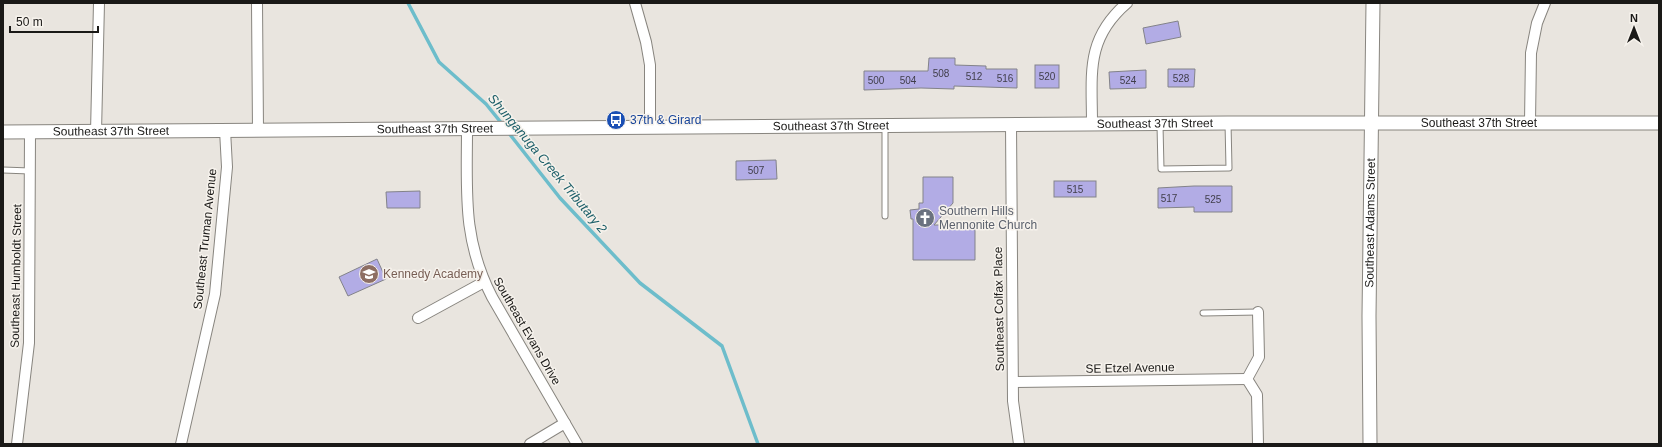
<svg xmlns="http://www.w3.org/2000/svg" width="1662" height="447" viewBox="0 0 1662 447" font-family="Arial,sans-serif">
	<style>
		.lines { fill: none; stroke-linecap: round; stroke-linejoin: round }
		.stream { stroke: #6dbdcb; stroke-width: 3.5 }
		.building { fill: #b2ace5; stroke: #838389 }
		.service-casing { stroke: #88857f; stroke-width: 7 }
		.minor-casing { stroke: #88857f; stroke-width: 12 }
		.secondary-casing { stroke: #88857f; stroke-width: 15 }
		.service { stroke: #fff; stroke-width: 5 }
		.minor { stroke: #fff; stroke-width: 10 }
		.secondary { stroke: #fff; stroke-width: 13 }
		.labels { text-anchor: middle; stroke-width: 3; stroke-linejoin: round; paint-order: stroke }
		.number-label { font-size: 10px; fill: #403e4a }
		.transit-label { font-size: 12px; fill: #164399; stroke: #f6f2ec; text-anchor: start }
		.street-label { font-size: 12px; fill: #1a1917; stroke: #f6f2ec }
		.worship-label { font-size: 12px; fill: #5b616d; stroke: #f6f2ec; text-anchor: start }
		.education-label { font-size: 12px; fill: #785e54; stroke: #f6f2ec; text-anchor: start }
		.water-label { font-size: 13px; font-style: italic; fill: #1d5f69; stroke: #f6f2ec }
	</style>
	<rect width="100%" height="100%" fill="#e9e5df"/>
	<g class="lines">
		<!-- stream -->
		<g class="stream">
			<polyline points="408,3 439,62 486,104 503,125"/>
			<polyline points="508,132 560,198 640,283 722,346 758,444"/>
		</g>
	</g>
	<!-- building -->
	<g class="building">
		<polygon points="1178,21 1181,37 1146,44 1143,28"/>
		<polygon points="929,58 955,58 955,65 986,66 986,69 1017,69 1017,88 954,86 954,89 921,88 864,90 864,71 928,71"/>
		<rect x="1035" y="65" width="24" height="23"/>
		<polygon points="1168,69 1195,69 1194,87 1168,87"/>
		<polygon points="1146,70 1146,88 1110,89 1109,72"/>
		<polygon points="776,160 777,179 736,180 736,161"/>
		<polygon points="923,177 953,177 953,203 934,225 975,225 975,260 913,260 913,219 911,219 910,210 919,209 919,203 923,203"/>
		<rect x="1054" y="181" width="42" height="16"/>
		<polygon points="1194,186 1232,186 1232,212 1194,212 1194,207 1158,208 1158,188"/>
		<polygon points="420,191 420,208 387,208 386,192"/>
		<polygon points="377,259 386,279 348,296 339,277"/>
	</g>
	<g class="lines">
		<!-- service casing -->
		<g class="service-casing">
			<g id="service">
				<polyline points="1160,125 1161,169 1229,168 1228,123"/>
				<polyline points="885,127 885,216"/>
				<polyline points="3,170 30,171"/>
				<polyline points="1203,313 1258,312"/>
			</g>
		</g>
		<!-- minor casing -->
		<g class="minor-casing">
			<g id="minor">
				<polyline points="257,3 258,131"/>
				<polyline points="635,3 646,42 650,65 650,128"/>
				<polyline points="1530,122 1531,53 1537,23 1545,3"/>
				<polyline points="1011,124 1013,401 1019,444"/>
				<path d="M1092 124C1092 74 1085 39 1127 3"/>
				<path d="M467 129C467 191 462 239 492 297L577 444"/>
				<polyline points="96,132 99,3"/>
				<polyline points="418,318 484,282"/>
				<polyline points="1247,379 1259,357 1258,312"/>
				<polyline points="1247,379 1257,395 1258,444"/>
				<polyline points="1013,382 1247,379"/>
				<polyline points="17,444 29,343 30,133"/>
				<polyline points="181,444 215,294 227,167 225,130"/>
				<polyline points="530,444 565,423"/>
			</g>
		</g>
		<!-- secondary casing -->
		<g class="secondary-casing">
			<g id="secondary">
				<path id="s1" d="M3 132 1228 123H1659"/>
				<path id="s2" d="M1370 444 1369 316 1373 3"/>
			</g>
		</g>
		<!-- service -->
		<use href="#service" class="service"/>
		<!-- minor -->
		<use href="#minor" class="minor"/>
		<!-- secondary -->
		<use href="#secondary" class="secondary"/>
	</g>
	<!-- icons -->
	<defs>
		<g id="bus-disc" transform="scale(1)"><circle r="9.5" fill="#1a4fb4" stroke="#f6f2ec"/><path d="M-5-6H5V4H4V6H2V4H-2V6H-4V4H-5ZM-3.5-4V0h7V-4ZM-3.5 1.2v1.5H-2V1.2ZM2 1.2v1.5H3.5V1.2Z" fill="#fff"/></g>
		<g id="church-disc" transform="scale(1)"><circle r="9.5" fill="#6b7280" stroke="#f6f2ec"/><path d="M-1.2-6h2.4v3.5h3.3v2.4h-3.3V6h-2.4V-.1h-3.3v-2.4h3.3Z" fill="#fff"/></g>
		<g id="school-disc" transform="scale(1)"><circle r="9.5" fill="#8d6e63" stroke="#f6f2ec"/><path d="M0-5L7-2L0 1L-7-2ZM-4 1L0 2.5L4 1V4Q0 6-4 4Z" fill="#fff"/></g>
	</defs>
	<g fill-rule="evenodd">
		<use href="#bus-disc" x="616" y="120"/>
		<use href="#church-disc" x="925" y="218"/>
		<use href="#school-disc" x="369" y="274"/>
	</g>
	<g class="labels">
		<!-- number labels -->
		<g class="number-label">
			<text x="941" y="77">508</text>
			<text x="974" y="80">512</text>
			<text x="1047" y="80">520</text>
			<text x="1005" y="82">516</text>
			<text x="1181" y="82">528</text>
			<text x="876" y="84">500</text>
			<text x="908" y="84">504</text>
			<text x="1128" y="84">524</text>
			<text x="756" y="174">507</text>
			<text x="1075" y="193">515</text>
			<text x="1169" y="202">517</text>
			<text x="1213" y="203">525</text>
		</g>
		<!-- transit labels -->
		<g class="transit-label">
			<text x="630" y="124">37th &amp; Girard</text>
		</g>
		<!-- street labels -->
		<g class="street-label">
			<text dy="4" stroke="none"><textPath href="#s1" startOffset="1476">Southeast 37th Street</textPath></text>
			<text dy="4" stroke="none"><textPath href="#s1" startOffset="1152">Southeast 37th Street</textPath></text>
			<text dy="4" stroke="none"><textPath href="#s1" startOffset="828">Southeast 37th Street</textPath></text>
			<text dy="4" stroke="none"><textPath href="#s1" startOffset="432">Southeast 37th Street</textPath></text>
			<text dy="4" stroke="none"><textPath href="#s1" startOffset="108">Southeast 37th Street</textPath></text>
			<text dy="4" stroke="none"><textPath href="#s2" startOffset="221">Southeast Adams Street</textPath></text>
			<text transform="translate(205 239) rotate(-84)" y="4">Southeast Truman Avenue</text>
			<text transform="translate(16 276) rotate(-89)" y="4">Southeast Humboldt Street</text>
			<text transform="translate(999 309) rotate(-91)" y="4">Southeast Colfax Place</text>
			<text transform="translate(527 331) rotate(60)" y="4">Southeast Evans Drive</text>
			<text transform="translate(1130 368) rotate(-1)" y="4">SE Etzel Avenue</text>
		</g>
		<!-- worship labels -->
		<g class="worship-label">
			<text x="939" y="215">Southern Hills<tspan x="939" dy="14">Mennonite Church</tspan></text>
		</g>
		<!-- education labels -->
		<g class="education-label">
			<text x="383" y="278">Kennedy Academy</text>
		</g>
		<!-- water labels -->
		<g class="water-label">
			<text transform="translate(548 163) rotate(50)" y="5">Shunganuga Creek Tributary 2</text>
		</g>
	</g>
	<!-- border -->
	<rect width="1662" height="447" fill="none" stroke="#1a1917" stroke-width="8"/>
	<!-- north arrow -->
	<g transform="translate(1634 28)" stroke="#f6f2ec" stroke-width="3" paint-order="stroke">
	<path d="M0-3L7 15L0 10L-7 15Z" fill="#1a1917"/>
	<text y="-6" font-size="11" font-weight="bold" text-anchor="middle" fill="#1a1917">N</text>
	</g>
	<!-- scale -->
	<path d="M10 26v6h88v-6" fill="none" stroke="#1a1917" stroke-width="2"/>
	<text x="16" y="26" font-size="12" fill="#1a1917" stroke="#f6f2ec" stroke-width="3" paint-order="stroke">50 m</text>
</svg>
